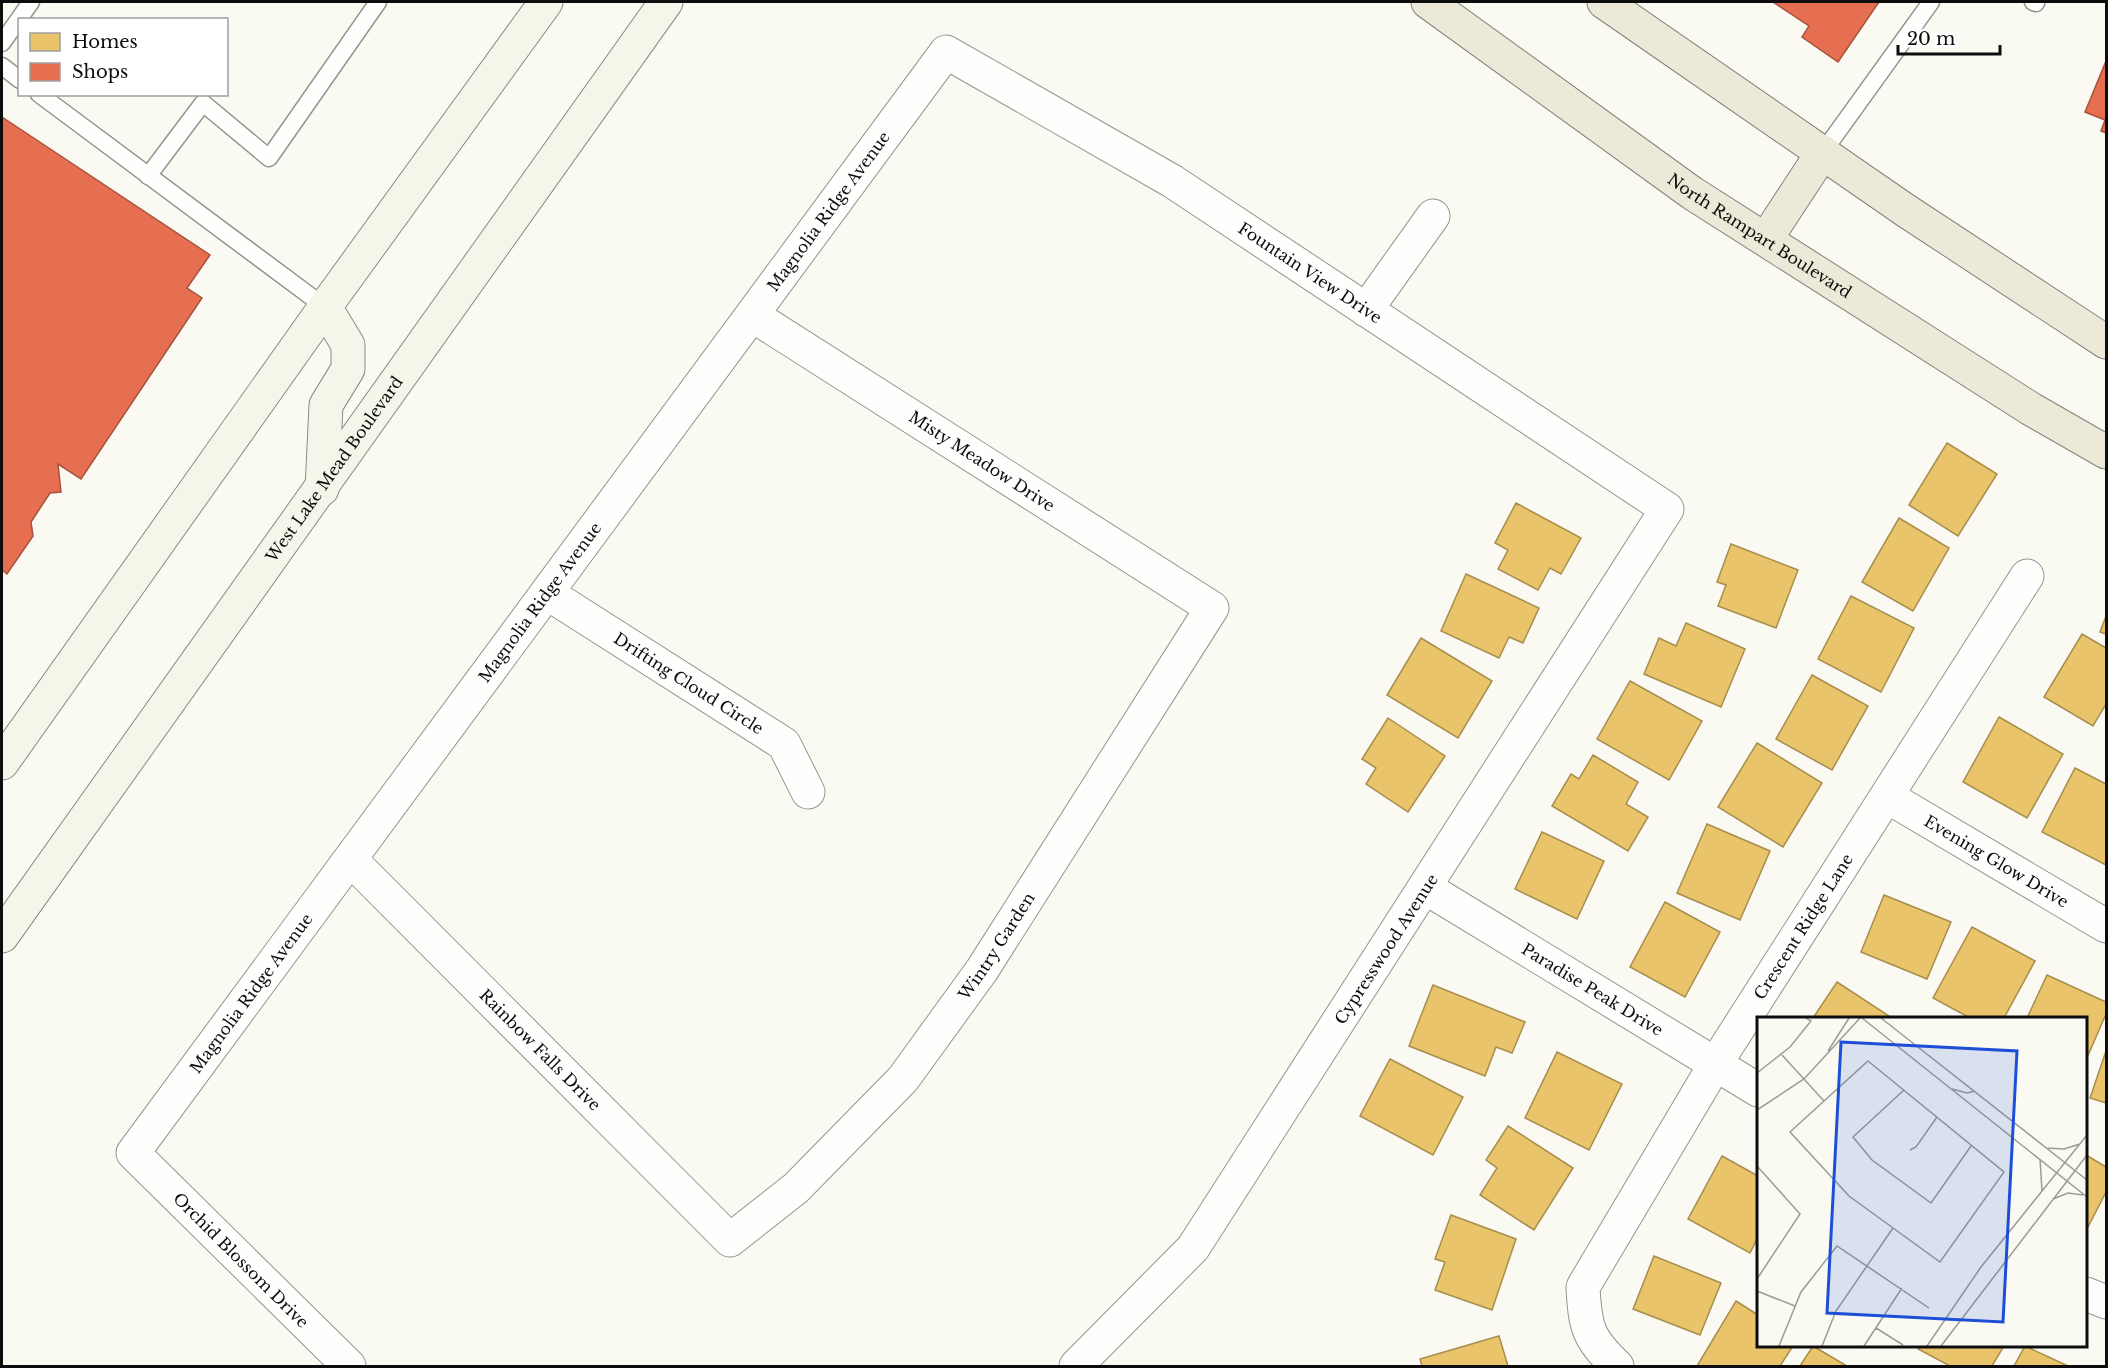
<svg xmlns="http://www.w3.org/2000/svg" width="2108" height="1368" viewBox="0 0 2108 1368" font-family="'Libre Baskerville',serif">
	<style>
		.homes { fill: #e9c46a; stroke: #a78d4e; stroke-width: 1.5 }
		.shops { fill: #e76f51; stroke: #a6523d; stroke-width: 1.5 }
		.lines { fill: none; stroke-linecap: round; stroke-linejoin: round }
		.service-casing { stroke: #949490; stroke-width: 19 }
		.minor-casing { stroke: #949490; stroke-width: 35 }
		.secondary-casing { stroke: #8b8a87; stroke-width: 35 }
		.primary-casing { stroke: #81817d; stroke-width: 35 }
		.service { stroke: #fefefd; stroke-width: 16 }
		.minor { stroke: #fefefd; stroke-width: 33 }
		.secondary { stroke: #f5f5ea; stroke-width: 33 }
		.primary { stroke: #ede9d8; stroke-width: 33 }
		.labels { text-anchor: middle; stroke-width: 6; stroke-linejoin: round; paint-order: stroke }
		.street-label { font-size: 16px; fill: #0d0d0d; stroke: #fff }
		.inset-road { fill: none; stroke: #9c9b96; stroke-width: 1.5 }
		.view { fill: #1d4ed8; fill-opacity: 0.15; stroke: #1d4ed8; stroke-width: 3 }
		.inset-edge { fill: none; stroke: #0d0d0d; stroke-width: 3 }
	</style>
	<rect width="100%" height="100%" fill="#fbfaf2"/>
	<!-- homes -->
	<g class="homes">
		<polygon points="1947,443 1997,474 1958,536 1909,505"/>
		<polygon points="1516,503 1581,538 1561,574 1550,568 1538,590 1498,569 1508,550 1495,543"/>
		<polygon points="1899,518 1949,548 1913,611 1862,582"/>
		<polygon points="1731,544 1798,570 1776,628 1718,606 1726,585 1717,582"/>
		<polygon points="1466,574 1539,608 1523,643 1509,637 1499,658 1441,631"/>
		<polygon points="1851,596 1914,628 1881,692 1818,659"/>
		<polygon points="2106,616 2106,634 2100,632"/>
		<polygon points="1686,623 1745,649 1721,707 1644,674 1659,638 1676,646"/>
		<polygon points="2082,634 2106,648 2106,704 2093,726 2044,697"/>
		<polygon points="1421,638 1492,681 1458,738 1387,695"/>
		<polygon points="1812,675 1868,706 1832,770 1776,739"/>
		<polygon points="1630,681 1702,721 1669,780 1597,739"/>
		<polygon points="1999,717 2063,754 2027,818 1963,782"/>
		<polygon points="1388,718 1445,756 1408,812 1366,784 1376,768 1362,759"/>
		<polygon points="1757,743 1822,783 1783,847 1718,807"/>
		<polygon points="1593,755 1638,782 1626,804 1648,817 1628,851 1552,806 1571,774 1579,779"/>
		<polygon points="2075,768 2106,784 2106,865 2042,832"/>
		<polygon points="1707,824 1770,851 1740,920 1677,893"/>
		<polygon points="1542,832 1604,861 1577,919 1515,889"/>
		<polygon points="1884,895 1951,922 1927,979 1861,952"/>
		<polygon points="1665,902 1720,932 1685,997 1630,967"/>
		<polygon points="1972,927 2035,961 2004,1018 1970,1018 1933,998"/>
		<polygon points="2047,975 2106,1002 2106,1014 2086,1060 2086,1018 2027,1018"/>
		<polygon points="1837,982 1892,1018 1813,1018"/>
		<polygon points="1433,985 1525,1022 1512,1053 1496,1047 1485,1076 1409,1046"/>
		<polygon points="2106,1051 2106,1103 2090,1098"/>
		<polygon points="1557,1052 1622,1084 1589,1150 1525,1118"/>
		<polygon points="1390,1059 1463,1097 1433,1155 1360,1116"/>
		<polygon points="1508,1126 1573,1168 1534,1230 1480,1195 1497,1168 1486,1160"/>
		<polygon points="2086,1155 2106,1167 2106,1192 2086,1231"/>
		<polygon points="1722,1156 1758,1176 1758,1237 1750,1253 1688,1219"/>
		<polygon points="1451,1215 1516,1239 1492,1310 1435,1290 1445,1262 1435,1259"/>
		<polygon points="1654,1256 1721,1283 1700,1335 1633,1309"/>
		<polygon points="1736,1301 1758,1315 1758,1346 1793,1346 1780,1366 1697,1366"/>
		<polygon points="1499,1336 1508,1366 1422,1366 1420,1359"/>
		<polygon points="1813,1346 1847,1366 1800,1366"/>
		<polygon points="1920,1346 2004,1346 1992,1366 1950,1366 1918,1349"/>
		<polygon points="2025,1346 2068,1366 2014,1366"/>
	</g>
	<!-- shops -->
	<g class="shops">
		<polygon points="1773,2 1879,2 1838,62 1802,37 1809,26"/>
		<polygon points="2106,61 2106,133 2101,131 2105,120 2085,112"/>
		<polygon points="2,117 210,255 187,288 202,298 81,479 58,464 61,492 50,493 31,522 33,536 7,574 2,570"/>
	</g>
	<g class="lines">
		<!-- service casing -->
		<g class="service-casing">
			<g id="service">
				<polyline points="2033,2 2036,3"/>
				<polyline points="2,43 31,2"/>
				<polyline points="2,66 20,80"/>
				<polyline points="39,94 325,307"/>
				<polyline points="1823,152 1931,2"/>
				<polyline points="148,176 203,103 269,158 378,2"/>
			</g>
		</g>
		<!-- minor casing -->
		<g class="minor-casing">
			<g id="minor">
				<polyline points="1366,310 1433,216"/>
				<path id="s1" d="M547 593 784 744 808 792"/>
				<path id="s2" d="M1888 797 2106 926"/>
				<path id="s3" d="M351 860 730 1240 796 1188 903 1079 982 970 1212 608 752 315"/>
				<path id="s4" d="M1426 888 1758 1090"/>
				<polyline points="2086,1294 2106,1302"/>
				<path id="s5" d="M349 1366 133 1153 946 52 1172 181 1667 509 1193 1248 1076 1366"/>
				<path id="s6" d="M1617 1366C1588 1339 1585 1327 1583 1287L1716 1063 2027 576"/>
			</g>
		</g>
		<!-- secondary casing -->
		<g class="secondary-casing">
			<g id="secondary">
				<polyline points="322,489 326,405 348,369 348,345 325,307"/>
				<polyline points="2,763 325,307 546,2"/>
				<path id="s7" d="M2 936 666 2"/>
			</g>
		</g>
		<!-- primary casing -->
		<g class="primary-casing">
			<g id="primary">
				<path id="s8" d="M1428 2 1692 193 2031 409 2106 452"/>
				<polyline points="1604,2 1905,210 2106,342"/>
				<polyline points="1766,239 1823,152"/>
			</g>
		</g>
		<!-- service -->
		<use href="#service" class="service"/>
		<!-- minor -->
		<use href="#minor" class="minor"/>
		<!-- secondary -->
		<use href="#secondary" class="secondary"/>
		<!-- primary -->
		<use href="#primary" class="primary"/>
	</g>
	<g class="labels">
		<!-- street labels -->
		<g class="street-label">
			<text dy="6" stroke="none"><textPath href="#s5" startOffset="1474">Magnolia Ridge Avenue</textPath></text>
			<text dy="6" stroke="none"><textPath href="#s8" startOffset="406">North Rampart Boulevard</textPath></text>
			<text dy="6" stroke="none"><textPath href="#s5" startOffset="2098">Fountain View Drive</textPath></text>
			<text transform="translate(982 461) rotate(33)" y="6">Misty Meadow Drive</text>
			<text dy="6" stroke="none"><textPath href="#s7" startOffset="573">West Lake Mead Boulevard</textPath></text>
			<text dy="6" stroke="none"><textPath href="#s5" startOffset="988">Magnolia Ridge Avenue</textPath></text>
			<text dy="6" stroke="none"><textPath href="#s1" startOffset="168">Drifting Cloud Circle</textPath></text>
			<text dy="6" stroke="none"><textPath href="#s2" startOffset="126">Evening Glow Drive</textPath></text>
			<text dy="6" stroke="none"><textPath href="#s6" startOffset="512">Crescent Ridge Lane</textPath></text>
			<text dy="6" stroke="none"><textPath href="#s3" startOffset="936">Wintry Garden</textPath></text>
			<text transform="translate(1386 949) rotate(-57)" y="6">Cypresswood Avenue</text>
			<text dy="6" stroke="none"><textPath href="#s4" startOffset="195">Paradise Peak Drive</textPath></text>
			<text dy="6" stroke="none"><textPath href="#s5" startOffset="502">Magnolia Ridge Avenue</textPath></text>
			<text dy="6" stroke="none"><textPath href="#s3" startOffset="268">Rainbow Falls Drive</textPath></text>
			<text transform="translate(241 1260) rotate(45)" y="6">Orchid Blossom Drive</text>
		</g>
	</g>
	<!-- overview -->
	<g transform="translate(1757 1017)">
		<rect width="330" height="330" fill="#fbfaf2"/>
		<path class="inset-road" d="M105 1 330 180M124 1 330 163M71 34 92 1M25 38 67 84M111 44 247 155 183 245 92 179 33 115ZM0 56 33 30 54 4 49 1M195 72 210 76 218 74M147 73 96 120 115 143 174 186 214 129M0 93 47 62 103 1M289 131 307 132 323 127M153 133 159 130 180 100M283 142 285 174M0 149 43 197 0 262M296 182 311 176 326 178M0 274 38 289M119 311 146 328M22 329 44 275 80 229 172 291M65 329 79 294 136 211M107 329 145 271M170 329 224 250 330 118M184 329 330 138"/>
		<path class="view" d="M84 25 260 34 246 305 70 296Z"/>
		<rect width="330" height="330" class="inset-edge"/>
	</g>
	<!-- border -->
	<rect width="2108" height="1368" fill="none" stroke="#0d0d0d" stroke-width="6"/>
	<!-- legend -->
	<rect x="18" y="18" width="210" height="78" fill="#ffffff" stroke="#9e9e9e" stroke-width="1.5"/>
	<rect x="30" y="33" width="30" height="18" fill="#e9c46a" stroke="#9e9e9e" stroke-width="1.5"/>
	<text x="72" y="48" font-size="18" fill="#0d0d0d">Homes</text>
	<rect x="30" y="63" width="30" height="18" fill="#e76f51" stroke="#9e9e9e" stroke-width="1.5"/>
	<text x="72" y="78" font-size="18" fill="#0d0d0d">Shops</text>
	<!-- scale -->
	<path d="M1898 45v9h102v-9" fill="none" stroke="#0d0d0d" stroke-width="3"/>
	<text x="1907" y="45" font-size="18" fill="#0d0d0d" stroke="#ffffff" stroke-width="4.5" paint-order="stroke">20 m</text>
</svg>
